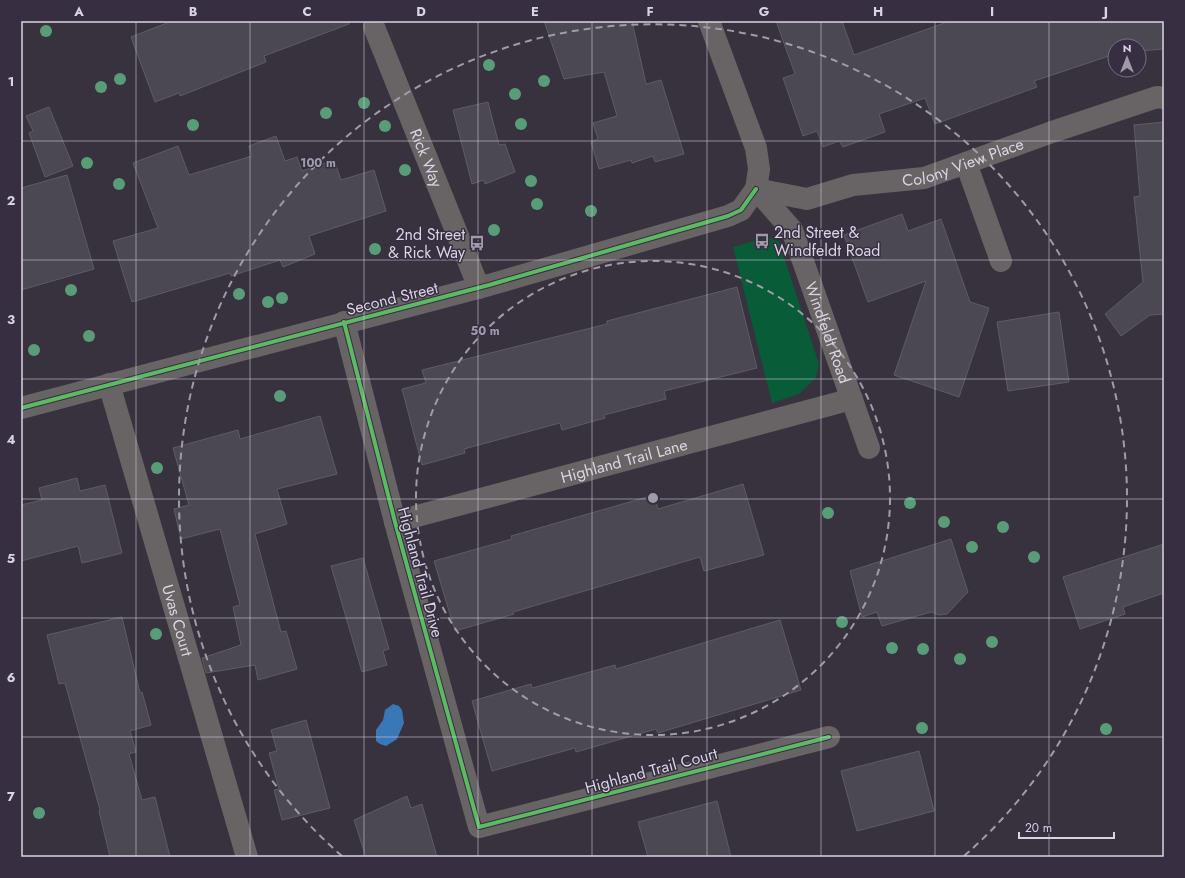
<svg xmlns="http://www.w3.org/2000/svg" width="1185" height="878" viewBox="0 0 1185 878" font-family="Jost,sans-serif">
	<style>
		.green { fill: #085c38 }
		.water { fill: #3977b7 }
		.building { fill: #4c4852; stroke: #5e5b65 }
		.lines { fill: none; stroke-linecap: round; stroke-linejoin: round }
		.minor { stroke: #686364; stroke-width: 22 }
		.cycleway-casing { stroke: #372e42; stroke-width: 6 }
		.cycleway { stroke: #5cba63; stroke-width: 4 }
		.tree { fill: #589d78 }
		.grid { fill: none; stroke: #d9d4e1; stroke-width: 1; stroke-opacity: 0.55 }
		.ring { fill: none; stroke: #a19ba8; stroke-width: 2; stroke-dasharray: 7 5 }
		.labels { text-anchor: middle; stroke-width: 3; stroke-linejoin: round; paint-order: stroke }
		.street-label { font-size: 16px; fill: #d9d4e1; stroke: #372e42 }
		.poi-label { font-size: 16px; fill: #d9d4e1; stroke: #372e42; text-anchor: start }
		.centre { fill: #a19ba8; stroke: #372e42; stroke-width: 2 }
		.ring-label { font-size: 12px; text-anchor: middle; font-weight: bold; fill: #a19ba8; stroke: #372e42; stroke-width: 3; stroke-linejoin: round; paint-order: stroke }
		.neatline { fill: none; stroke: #d9d4e1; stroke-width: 1.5 }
		.grid-label { font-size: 13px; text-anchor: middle; font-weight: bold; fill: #d9d4e1 }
	</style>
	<rect width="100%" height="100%" fill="#38323e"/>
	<!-- green -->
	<polygon class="green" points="768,237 779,242 819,364 816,377 799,394 772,403 733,247"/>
	<!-- water -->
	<polygon class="water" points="393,704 399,706 402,710 404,723 397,739 386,746 380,744 376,741 376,730 383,720 385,710"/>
	<!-- building -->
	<g class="building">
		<polygon points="172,21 349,21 349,24 264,56 266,62 180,96 179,93 155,102 131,37"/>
		<polygon points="544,21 632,21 646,84 661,80 684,154 655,162 653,156 632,163 631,160 599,169 591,142 598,139 593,123 617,116 604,72 564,79"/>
		<polygon points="776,21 842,21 854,55 950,21 1164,21 1164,49 1139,51 1139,46 1115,46 1115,54 1034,81 1037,87 935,124 925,98 879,114 885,132 843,147 839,141 823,147 817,131 803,136 783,78 795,74"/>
		<polygon points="488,102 499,145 505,144 515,172 485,184 484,180 472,184 453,110"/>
		<polygon points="49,107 73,166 45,177 29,133 33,131 26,116"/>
		<polygon points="1164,122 1164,314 1150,315 1121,336 1105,314 1143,282 1134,197 1140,196 1134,125"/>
		<polygon points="276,136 285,161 297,157 302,171 334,160 341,180 374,170 386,211 309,236 315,254 283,267 280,260 231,276 230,273 132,302 113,241 158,228 133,163 178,146 189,175 252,156 249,146"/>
		<polygon points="67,175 94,269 21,290 21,188"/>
		<polygon points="902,214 908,231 941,219 970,302 989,308 959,397 894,375 926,281 868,302 844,235"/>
		<polygon points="737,287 757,368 664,391 666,399 604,415 605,418 562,430 560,423 464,449 465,453 422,465 402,389 426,383 422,370 607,324 607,321"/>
		<polygon points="1059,312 1069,382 1008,391 997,322"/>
		<polygon points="320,416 337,474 277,489 287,524 255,534 281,632 286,631 297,669 258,680 255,665 206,673 202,658 241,645 233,607 240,605 220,529 181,539 174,509 189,505 173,448 238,430 240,439"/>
		<polygon points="77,478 80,491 105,485 122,553 82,563 78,546 21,561 21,505 42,500 39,488"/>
		<polygon points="743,484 764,555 704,571 700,557 513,612 514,614 455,631 434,561 512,539 511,536 654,495 658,509"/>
		<polygon points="951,539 968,592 947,614 939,615 931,612 882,626 877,612 862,617 850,571"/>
		<polygon points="1164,544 1164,593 1123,607 1125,614 1080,629 1063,577"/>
		<polygon points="363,558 389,649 383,651 387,665 362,672 331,566"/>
		<polygon points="122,617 140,693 142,692 151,725 130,731 136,752 129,754 142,800 155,797 170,857 110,857 99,811 100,810 65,683 59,684 47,635"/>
		<polygon points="780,620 801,690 658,733 656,729 576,752 575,748 492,771 472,701 531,684 532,688 615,665 616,669"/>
		<polygon points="306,720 330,808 282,820 274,790 279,789 269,753 277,751 271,730"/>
		<polygon points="919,751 934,811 857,831 841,771"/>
		<polygon points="407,796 411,808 422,804 437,857 366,857 354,820"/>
		<polygon points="717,801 731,857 648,857 638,822"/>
	</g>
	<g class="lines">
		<!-- minor -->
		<g class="minor">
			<path id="s1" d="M709 21 756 148 759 169 756 189 792 230 869 448"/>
			<path id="s2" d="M374 27 479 288"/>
			<polyline points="966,163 1001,261"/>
			<path id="s3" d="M756 189 807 199 853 185 924 178 1052 132 1157 97 1164 98"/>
			<polyline points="344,322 395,522 479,827 829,737"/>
			<path id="s4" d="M109 384 247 857"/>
			<polyline points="21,408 489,285 728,216 741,210 756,189"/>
			<path id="s5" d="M395 522 852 399"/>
		</g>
		<!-- cycleway casing -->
		<g class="cycleway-casing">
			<g id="cycleway">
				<polyline points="344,322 395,522 479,827 829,737"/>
				<polyline points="21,408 489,285 728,216 741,210 756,189"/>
			</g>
		</g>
		<!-- cycleway -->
		<use href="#cycleway" class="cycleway"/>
	</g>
	<!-- trees -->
	<g class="tree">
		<circle cx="46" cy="31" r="6"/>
		<circle cx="489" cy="65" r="6"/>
		<circle cx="120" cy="79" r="6"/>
		<circle cx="544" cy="81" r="6"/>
		<circle cx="101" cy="87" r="6"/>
		<circle cx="515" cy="94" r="6"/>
		<circle cx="364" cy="103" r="6"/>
		<circle cx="326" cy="113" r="6"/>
		<circle cx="521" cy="124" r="6"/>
		<circle cx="193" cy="125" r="6"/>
		<circle cx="385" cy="126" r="6"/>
		<circle cx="87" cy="163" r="6"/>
		<circle cx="405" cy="170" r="6"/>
		<circle cx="531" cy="181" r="6"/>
		<circle cx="119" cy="184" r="6"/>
		<circle cx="537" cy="204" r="6"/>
		<circle cx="591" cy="211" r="6"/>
		<circle cx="494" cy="230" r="6"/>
		<circle cx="375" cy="249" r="6"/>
		<circle cx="71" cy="290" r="6"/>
		<circle cx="239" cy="294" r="6"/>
		<circle cx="282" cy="298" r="6"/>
		<circle cx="268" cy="302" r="6"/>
		<circle cx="89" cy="336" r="6"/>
		<circle cx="34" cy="350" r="6"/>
		<circle cx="280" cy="396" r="6"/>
		<circle cx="157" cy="468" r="6"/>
		<circle cx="910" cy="503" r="6"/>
		<circle cx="828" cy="513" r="6"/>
		<circle cx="944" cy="522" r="6"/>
		<circle cx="1003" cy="527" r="6"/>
		<circle cx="972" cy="547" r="6"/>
		<circle cx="1034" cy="557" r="6"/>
		<circle cx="842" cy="622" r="6"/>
		<circle cx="156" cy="634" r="6"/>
		<circle cx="992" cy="642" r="6"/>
		<circle cx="892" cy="648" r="6"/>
		<circle cx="923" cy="649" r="6"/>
		<circle cx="960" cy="659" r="6"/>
		<circle cx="922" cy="728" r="6"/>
		<circle cx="1106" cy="729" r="6"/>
		<circle cx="39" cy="813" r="6"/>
	</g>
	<!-- grid -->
	<path class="grid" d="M136 21V857M250 21V857M364 21V857M478 21V857M592 21V857M707 21V857M821 21V857M935 21V857M1049 21V857M21 141H1164M21 260H1164M21 379H1164M21 499H1164M21 618H1164M21 737H1164"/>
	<!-- distance rings -->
	<g class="ring">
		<circle cx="653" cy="498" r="237"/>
		<path d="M342 856A474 474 0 1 1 964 856"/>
	</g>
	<!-- icons -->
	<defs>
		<g id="bus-bare" transform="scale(1.2)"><path d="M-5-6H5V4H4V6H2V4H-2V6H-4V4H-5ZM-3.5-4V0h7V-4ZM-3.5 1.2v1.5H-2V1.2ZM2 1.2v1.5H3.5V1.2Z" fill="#a19ba8" stroke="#372e42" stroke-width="2.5" paint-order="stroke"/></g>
	</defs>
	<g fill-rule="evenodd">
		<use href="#bus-bare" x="762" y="241"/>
		<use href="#bus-bare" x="477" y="243"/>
	</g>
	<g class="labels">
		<!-- street labels -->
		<g class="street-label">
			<text dy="6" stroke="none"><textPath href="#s2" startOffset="141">Rick Way</textPath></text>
			<text dy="6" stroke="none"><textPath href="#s3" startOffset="213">Colony View Place</textPath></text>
			<text transform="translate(392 298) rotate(-14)" y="6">Second Street</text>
			<text dy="6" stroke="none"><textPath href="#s1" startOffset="340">Windfeldt Road</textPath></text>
			<text dy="6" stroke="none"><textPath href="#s5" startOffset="237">Highland Trail Lane</textPath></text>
			<text transform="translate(421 572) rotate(75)" y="6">Highland Trail Drive</text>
			<text dy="6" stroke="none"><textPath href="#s4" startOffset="246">Uvas Court</textPath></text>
			<text transform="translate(651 770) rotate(-15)" y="6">Highland Trail Court</text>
		</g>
		<!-- poi labels -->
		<g class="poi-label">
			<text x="774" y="238">2nd Street &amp;<tspan x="774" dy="18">Windfeldt Road</tspan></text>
			<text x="465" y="240" text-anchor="end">2nd Street<tspan x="465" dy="18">&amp; Rick Way</tspan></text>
		</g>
	</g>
	<circle cx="653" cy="498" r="6" class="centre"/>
	<g class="ring-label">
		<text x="318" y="167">100 m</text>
		<text x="485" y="335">50 m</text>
	</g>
	<!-- border -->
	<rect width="1185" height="878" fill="none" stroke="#372e42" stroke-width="44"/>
	<!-- north arrow -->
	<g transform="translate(1127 58)"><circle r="19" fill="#372e42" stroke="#787082"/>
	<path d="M0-3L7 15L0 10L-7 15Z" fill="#a19ba8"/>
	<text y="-6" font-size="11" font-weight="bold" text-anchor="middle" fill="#d9d4e1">N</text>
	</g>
	<!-- scale -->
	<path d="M1019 832v6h95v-6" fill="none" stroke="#d9d4e1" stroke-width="2"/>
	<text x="1025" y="832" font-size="12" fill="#d9d4e1" stroke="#372e42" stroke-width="3" paint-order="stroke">20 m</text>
	<rect x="22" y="22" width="1141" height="834" class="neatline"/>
	<g class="grid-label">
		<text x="79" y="16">A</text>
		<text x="193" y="16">B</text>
		<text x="307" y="16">C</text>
		<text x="421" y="16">D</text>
		<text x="535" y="16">E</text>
		<text x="650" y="16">F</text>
		<text x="764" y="16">G</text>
		<text x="878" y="16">H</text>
		<text x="992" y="16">I</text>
		<text x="1106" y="16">J</text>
		<text x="11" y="86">1</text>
		<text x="11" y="205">2</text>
		<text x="11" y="324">3</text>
		<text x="11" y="444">4</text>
		<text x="11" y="563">5</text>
		<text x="11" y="682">6</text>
		<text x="11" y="801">7</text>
	</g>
</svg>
